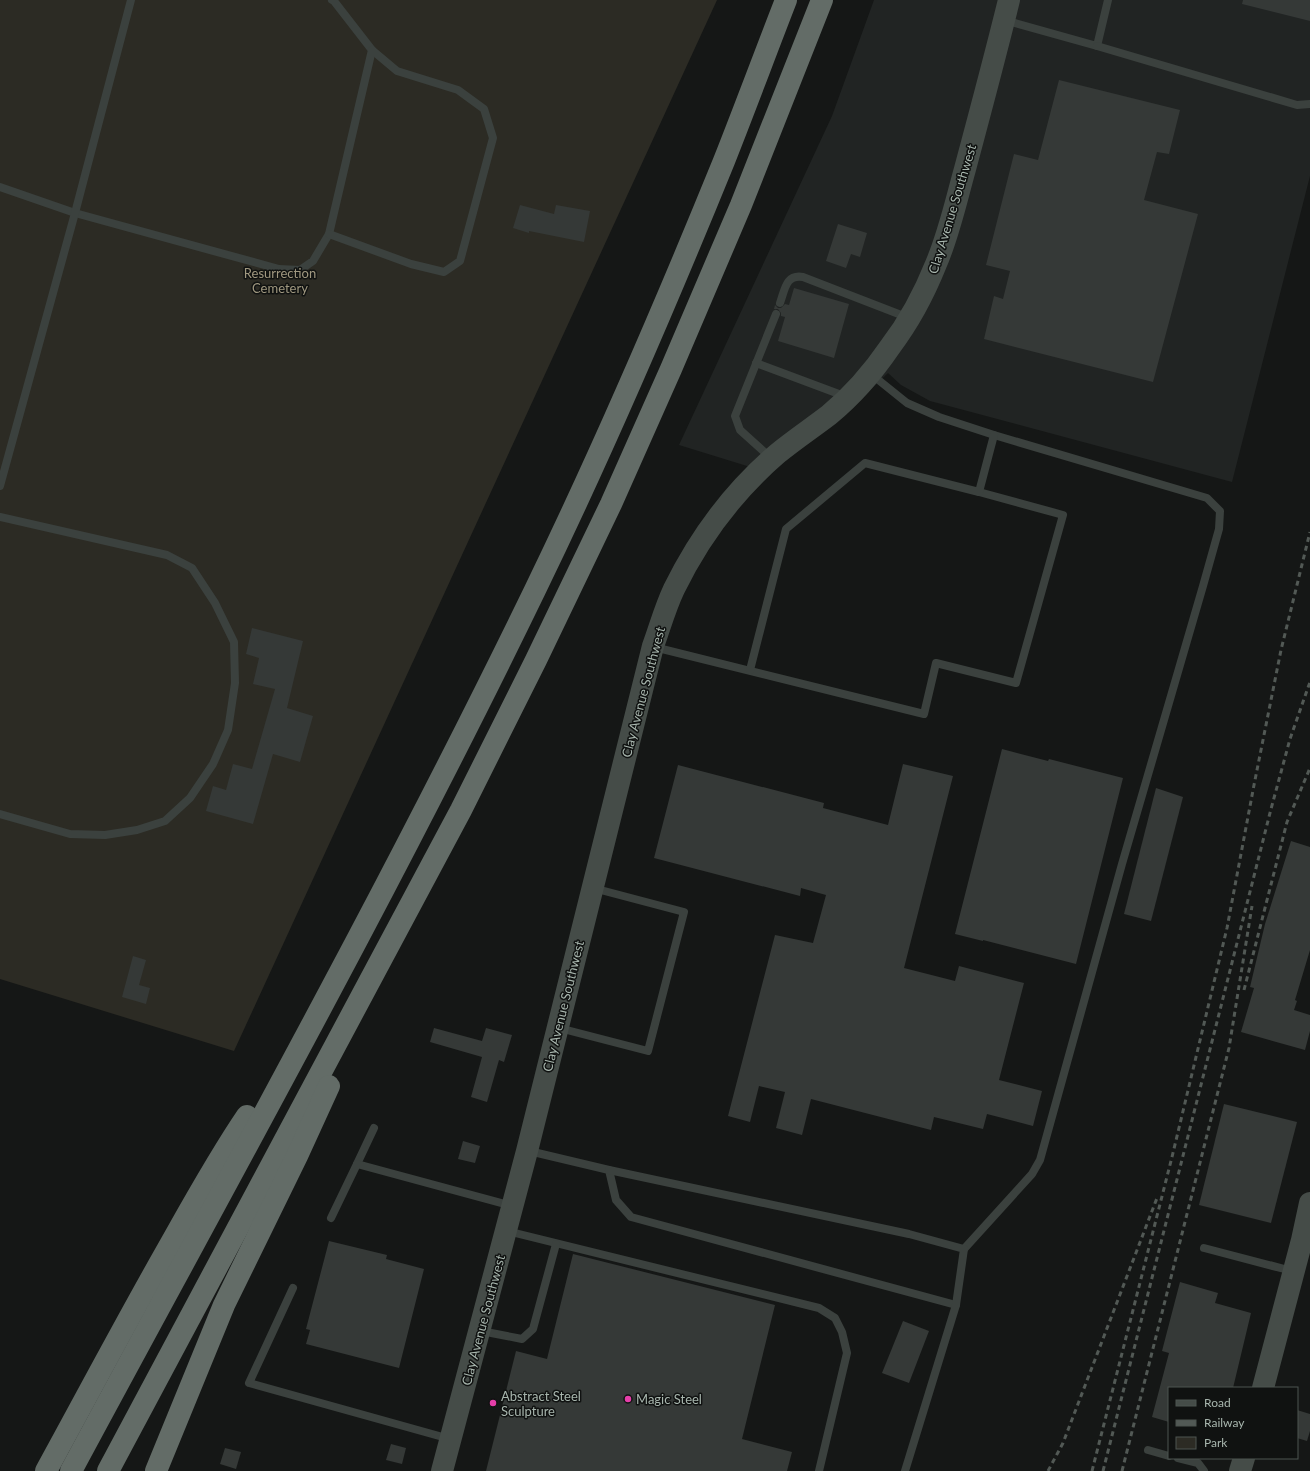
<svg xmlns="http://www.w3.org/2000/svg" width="1310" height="1471" viewBox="0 0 1310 1471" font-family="Lato,sans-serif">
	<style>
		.built { fill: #212423 }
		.green { fill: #2c2b24 }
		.building { fill: #353937 }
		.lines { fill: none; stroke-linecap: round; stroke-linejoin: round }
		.lane { stroke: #3b413e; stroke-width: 8 }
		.secondary { stroke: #454c48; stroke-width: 22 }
		.highway { stroke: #636c67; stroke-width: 22 }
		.rail { stroke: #525955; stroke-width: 3; stroke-dasharray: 5 4; stroke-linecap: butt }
		.poi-dot { fill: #e63ea9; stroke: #101211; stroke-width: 1.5 }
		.labels { text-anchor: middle; stroke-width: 3; stroke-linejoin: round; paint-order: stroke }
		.street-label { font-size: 13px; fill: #a8b6ae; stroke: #101211 }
		.park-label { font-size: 13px; fill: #a09880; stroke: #101211 }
		.poi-label { font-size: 13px; fill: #a8b6ae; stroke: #101211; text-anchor: start }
	</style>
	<rect width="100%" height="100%" fill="#151716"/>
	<!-- built -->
	<polygon class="built" points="874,0 1310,0 1310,176 1232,482 930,401 901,385 888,373 846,413 770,473 679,445 832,116"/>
	<!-- green -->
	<polygon class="green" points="0,0 717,0 234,1051 0,979"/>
	<!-- building -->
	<g class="building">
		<polygon points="1243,0 1310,0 1310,21 1242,4"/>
		<polygon points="1059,80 1180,110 1169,154 1157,152 1144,200 1198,214 1153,382 984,339 994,296 1003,299 1010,271 986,265 1014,154 1038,160"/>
		<polygon points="520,205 554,214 556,205 590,211 584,242 529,231 529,233 513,228"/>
		<polygon points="838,224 867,233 860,257 851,254 846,268 826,261"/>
		<polygon points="794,288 849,304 834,358 778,341 785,317 781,316 781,313 778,309 774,309 775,305 778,308 781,308 785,304 789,305"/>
		<polygon points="252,628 303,641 287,708 313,716 300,762 273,754 253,824 206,811 213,786 226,790 233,764 252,769 275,689 253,684 259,658 246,654"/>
		<polygon points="1002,749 1048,761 1049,759 1123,778 1076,964 983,940 983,941 955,934"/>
		<polygon points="903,764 953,776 904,968 955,981 959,966 1024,983 999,1080 1042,1091 1033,1126 987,1114 983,1129 934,1117 931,1130 811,1099 802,1135 776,1128 785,1092 759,1086 750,1122 728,1116 775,935 813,943 826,895 801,888 800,896 654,858 678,765 824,803 823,808 888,825"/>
		<polygon points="1156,788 1183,797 1151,921 1124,914"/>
		<polygon points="1291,841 1310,847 1310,950 1295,1000 1297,1001 1294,1010 1310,1015 1310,1031 1305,1050 1241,1032 1254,988 1250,987 1265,924"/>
		<polygon points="133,956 146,960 139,985 150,988 146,1004 122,997"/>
		<polygon points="434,1028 482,1041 486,1028 512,1035 504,1062 499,1060 487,1102 471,1097 482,1057 430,1042"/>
		<polygon points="1224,1104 1297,1122 1271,1223 1199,1205"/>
		<polygon points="463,1141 480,1146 475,1163 458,1159"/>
		<polygon points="329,1241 387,1255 386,1259 424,1269 399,1368 306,1344 310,1330 306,1329"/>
		<polygon points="573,1254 775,1305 742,1439 792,1452 787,1471 486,1471 516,1351 547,1359"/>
		<polygon points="1180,1282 1218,1293 1215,1303 1251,1313 1233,1388 1169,1388 1169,1422 1152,1417 1169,1353 1162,1351"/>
		<polygon points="903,1321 929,1331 909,1383 882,1373"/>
		<polygon points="1297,1410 1310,1414 1310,1431 1307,1441 1297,1438"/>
		<polygon points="391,1444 406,1448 402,1464 386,1460"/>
		<polygon points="225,1448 241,1452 236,1469 220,1464"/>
	</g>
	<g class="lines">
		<!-- lane -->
		<g class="lane">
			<polyline points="1004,20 1097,46 1108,0"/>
			<polyline points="1097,46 1297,105 1310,104"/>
			<polyline points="0,187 75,213 279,269 300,270 313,261 329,234 372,50 334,1 332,0"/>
			<polyline points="329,234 411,264 444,272 460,261 493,138 484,109 458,90 397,71 372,50"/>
			<path d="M780 303C785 289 786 274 803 277L909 318"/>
			<polyline points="756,363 847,397"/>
			<polyline points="871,374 907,403 939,417 994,435 1207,498 1220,511 1219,529 1203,586 1122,864 1040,1160 1032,1174 964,1249"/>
			<polyline points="771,458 740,430 735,416 776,314"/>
			<polyline points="0,486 75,213 131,0"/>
			<polyline points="0,517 167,555 192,568 215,603 234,642 235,683 228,730 213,764 190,798 165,821 137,830 105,835 70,834 0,814"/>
			<polyline points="654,647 924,714 936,663 1016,683 1063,515 979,492"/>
			<polyline points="750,670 786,529 865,463 979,492 994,435"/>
			<polyline points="559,1028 648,1051 684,912 593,888"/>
			<polyline points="529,1151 609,1170 616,1200 631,1217 956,1305"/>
			<polyline points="357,1164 374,1128"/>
			<polyline points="609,1170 909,1234 964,1249 956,1305 905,1471"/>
			<polyline points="331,1218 357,1164 512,1206"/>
			<polyline points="507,1231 819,1308 835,1318 842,1332 847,1353 819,1471"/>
			<polyline points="1204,1248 1292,1271"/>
			<polyline points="293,1288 249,1383 450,1439"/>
			<polyline points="481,1331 522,1339 533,1329 556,1244"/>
			<polyline points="1148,1450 1169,1456"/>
			<polyline points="1178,1458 1198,1463 1204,1471"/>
		</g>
		<!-- secondary -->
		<g class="secondary">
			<polyline points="1263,1388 1302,1240 1310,1203"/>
			<path d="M442 1471 527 1151 653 646C660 627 665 608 674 589 699 538 734 491 777 454 794 440 812 428 829 415 852 396 873 372 890 347 909 322 924 294 936 264 949 234 956 201 965 169 980 113 995 57 1009 0"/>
			<polyline points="1240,1471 1244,1458"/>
		</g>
		<!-- highway -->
		<g class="highway">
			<path d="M46 1471C86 1398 125 1324 166 1252 192 1206 217 1160 247 1116"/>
			<path d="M71 1471C228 1179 390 889 535 590 603 450 665 306 724 161 745 108 765 54 786 0"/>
			<polyline points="108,1471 461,810 536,660 611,504 671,369 741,205 822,0"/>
			<polyline points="156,1471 224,1305 297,1156 329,1086"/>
		</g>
		<!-- rail -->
		<g class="rail">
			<polyline points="1244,990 1287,822 1310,768"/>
			<polyline points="1048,1471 1063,1443 1157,1198"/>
			<polyline points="1092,1471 1172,1157 1227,928 1254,785 1281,650 1310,532"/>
			<polyline points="1103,1471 1271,809 1290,739 1310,682"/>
			<polyline points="1122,1471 1229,1048 1252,906"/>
		</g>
	</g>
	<!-- markers -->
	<g class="poi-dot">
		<circle cx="628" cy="1399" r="4"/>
		<circle cx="493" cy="1403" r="4"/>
	</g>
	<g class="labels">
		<!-- street labels -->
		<g class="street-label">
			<text transform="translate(952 209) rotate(-73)" y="5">Clay Avenue Southwest</text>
			<text transform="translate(643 692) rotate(-75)" y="5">Clay Avenue Southwest</text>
			<text transform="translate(563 1006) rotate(-76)" y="5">Clay Avenue Southwest</text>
			<text transform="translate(483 1320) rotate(-75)" y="5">Clay Avenue Southwest</text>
		</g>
		<!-- park labels -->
		<g class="park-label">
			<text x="280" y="278">Resurrection<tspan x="280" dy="15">Cemetery</tspan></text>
		</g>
		<!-- poi labels -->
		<g class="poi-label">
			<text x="501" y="1401">Abstract Steel<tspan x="501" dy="15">Sculpture</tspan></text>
			<text x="636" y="1404">Magic Steel</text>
		</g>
	</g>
	<!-- legend -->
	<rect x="1168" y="1387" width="130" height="72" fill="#101211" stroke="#4d5450"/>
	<rect x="1176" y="1400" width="20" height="6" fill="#454c48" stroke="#4d5450"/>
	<text x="1204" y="1407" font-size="12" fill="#a8b6ae">Road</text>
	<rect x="1176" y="1420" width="20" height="6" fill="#525955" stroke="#4d5450"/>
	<text x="1204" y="1427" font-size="12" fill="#a8b6ae">Railway</text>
	<rect x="1176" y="1437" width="20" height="12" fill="#2c2b24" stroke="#4d5450"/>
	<text x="1204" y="1447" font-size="12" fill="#a8b6ae">Park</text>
</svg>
